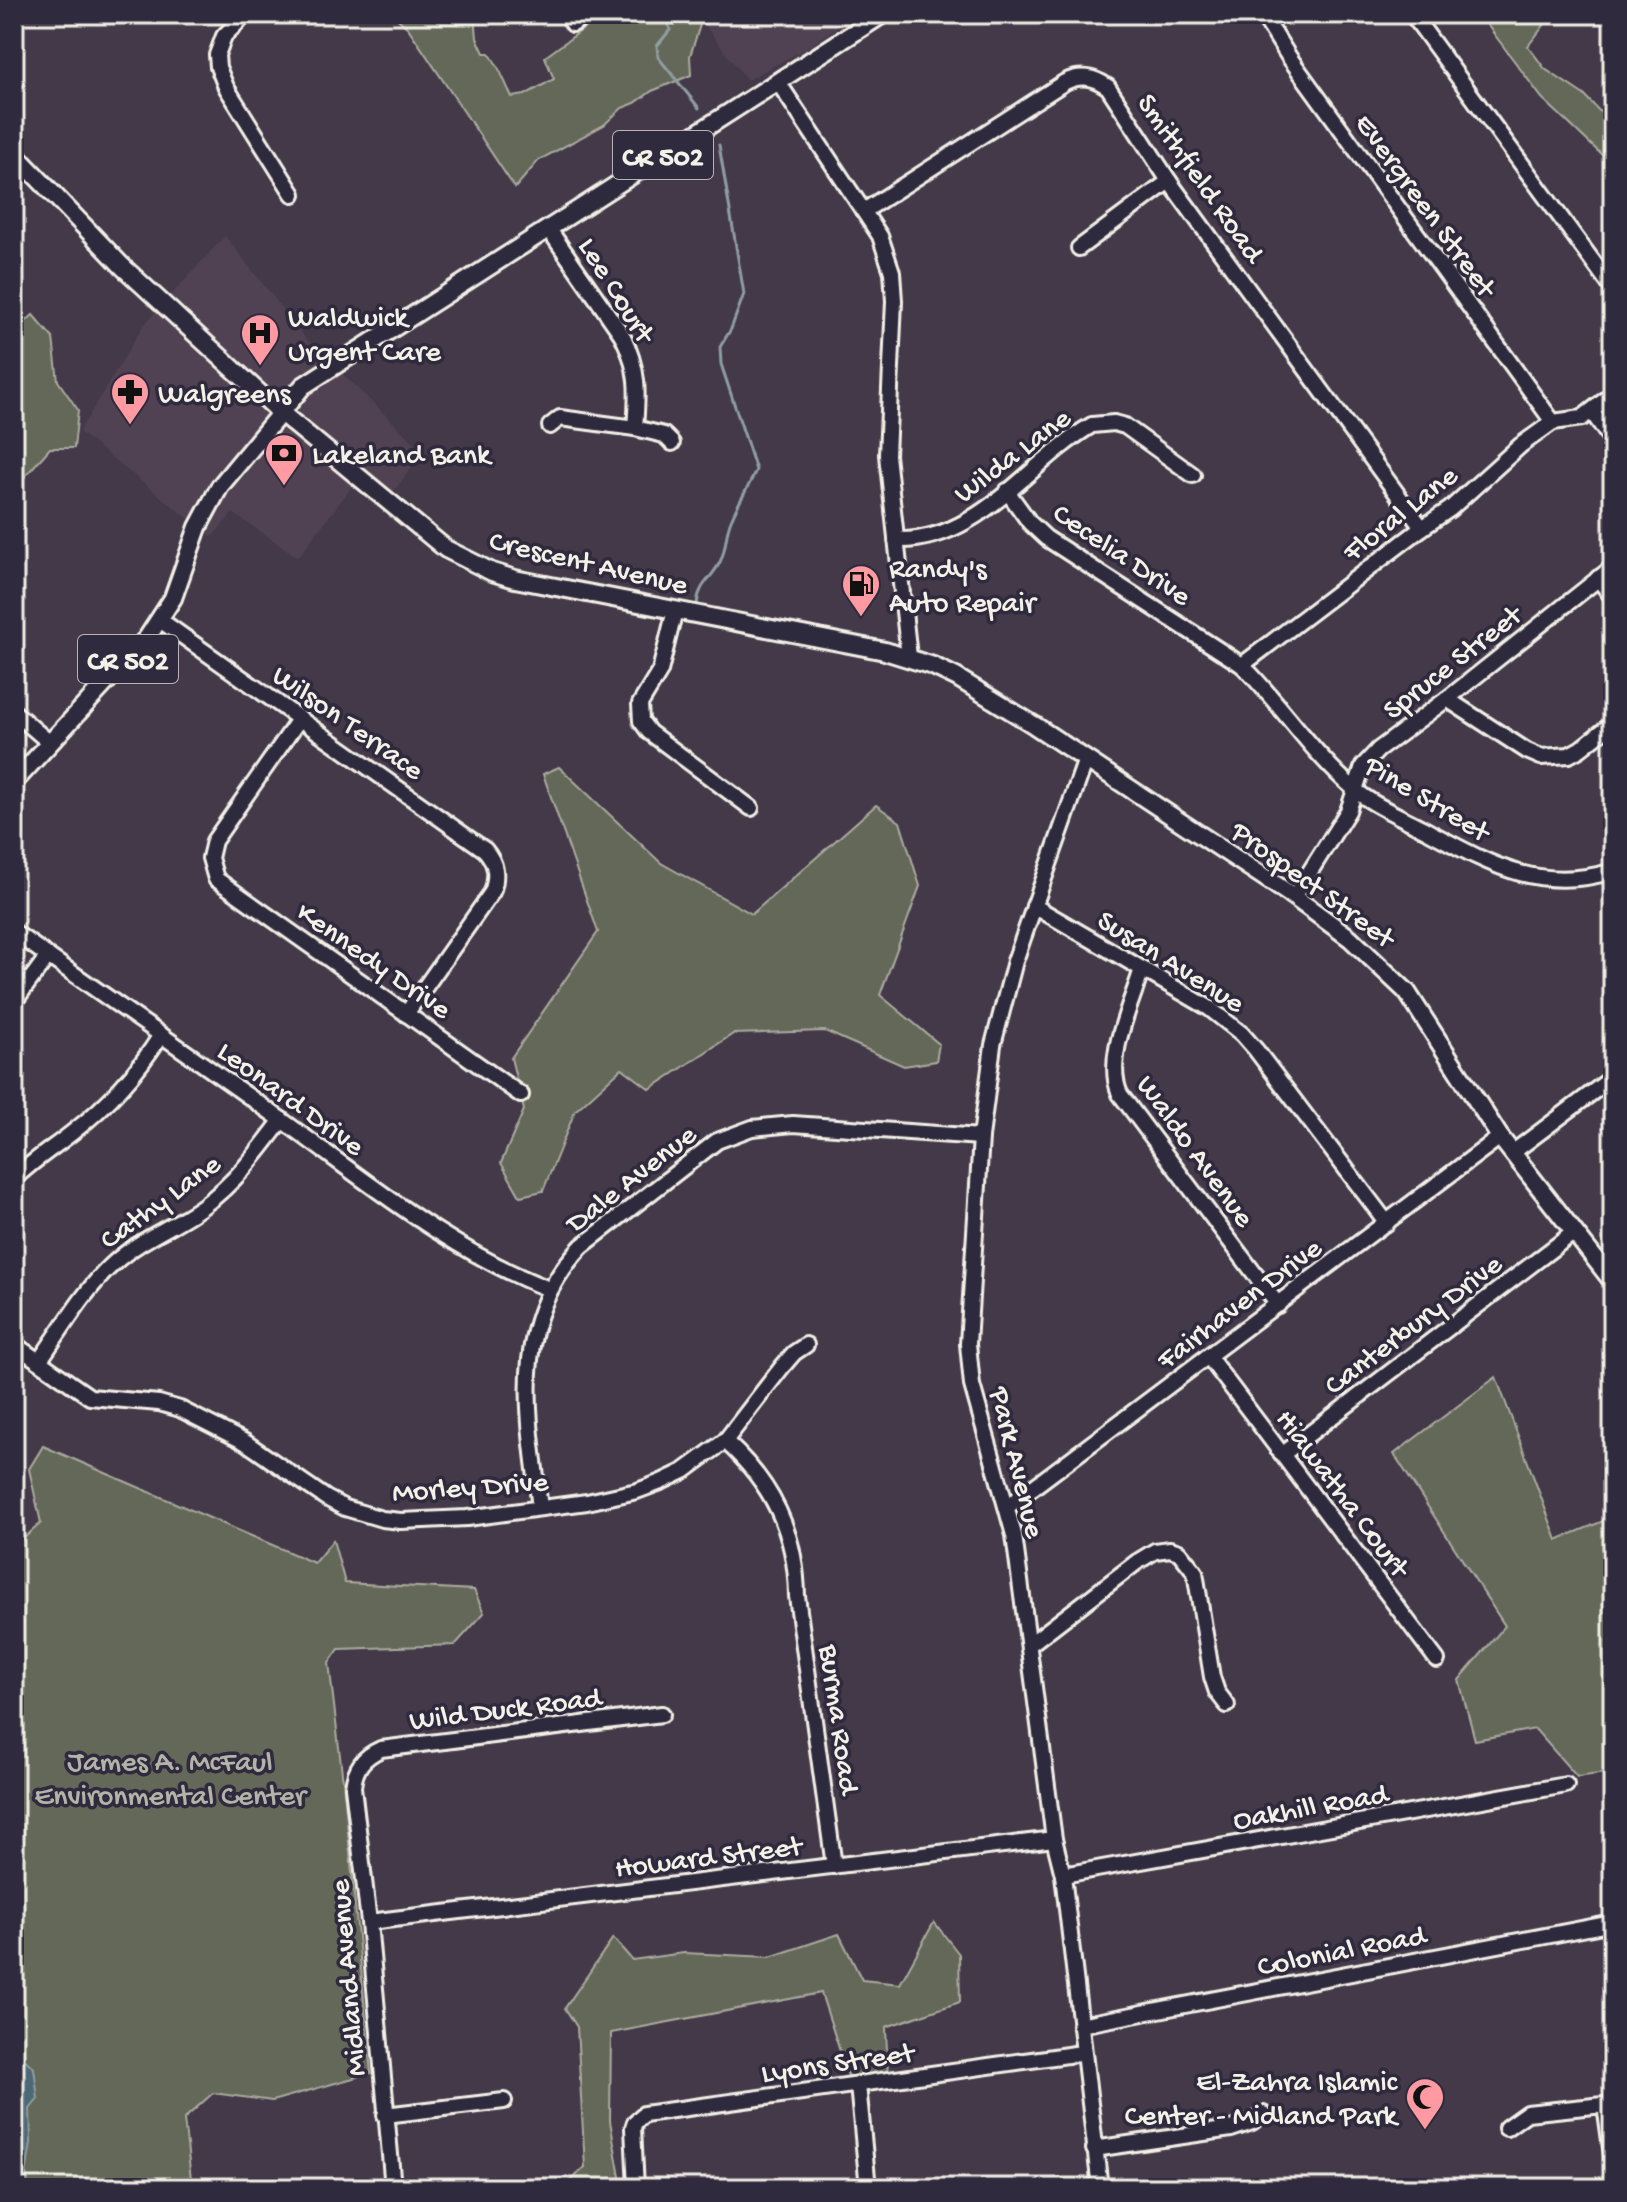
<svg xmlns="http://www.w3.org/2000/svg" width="1627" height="2202" viewBox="0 0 1627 2202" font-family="'Gochi Hand',sans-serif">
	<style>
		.built { fill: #514352 }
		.green { fill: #636759; stroke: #acaca0; stroke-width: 2 }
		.water { fill: #4e6775; stroke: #909ea3; stroke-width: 2 }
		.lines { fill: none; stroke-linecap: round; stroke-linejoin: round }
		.stream { stroke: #909ea3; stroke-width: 3 }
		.minor-casing { stroke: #f4f1e8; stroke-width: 20 }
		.major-casing { stroke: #f4f1e8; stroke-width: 22 }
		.minor { stroke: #2f2a3d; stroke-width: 14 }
		.major { stroke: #2f2a3d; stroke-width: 16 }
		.labels { text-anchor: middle; stroke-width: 7; stroke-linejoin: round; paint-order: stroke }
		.shield { fill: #2f2a3d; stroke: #b9b5b5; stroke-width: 2 }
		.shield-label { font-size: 28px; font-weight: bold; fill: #f4f1e8 }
		.street-label { font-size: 30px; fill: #f4f1e8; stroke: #2f2a3d }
		.poi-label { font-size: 30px; fill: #f4f1e8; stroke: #2f2a3d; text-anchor: start }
		.park-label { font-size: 30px; fill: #b3b3a8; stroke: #2f2a3d }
	</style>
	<rect width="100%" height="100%" fill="#433949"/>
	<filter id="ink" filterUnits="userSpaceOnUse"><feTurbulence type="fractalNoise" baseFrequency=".0125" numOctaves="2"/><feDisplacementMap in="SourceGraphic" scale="16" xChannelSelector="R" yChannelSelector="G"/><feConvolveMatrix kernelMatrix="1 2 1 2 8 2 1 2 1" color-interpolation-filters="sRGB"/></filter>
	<g filter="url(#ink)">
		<!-- built -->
		<g class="built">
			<polygon points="696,14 857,14 807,48 747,80"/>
			<polygon points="225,236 307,340 424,452 393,492 364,471 298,557 233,513 212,537 79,432 143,326"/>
		</g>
		<!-- green -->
		<g class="green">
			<path d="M392 14H475L477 38 484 53H489C500 67 504 81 512 97L525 95 554 79 545 57 586 27 593 14H694L700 25 690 56 691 75 652 91 635 103 622 108 604 125 539 160 515 188 408 28Z"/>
			<polygon points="1479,14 1499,14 1499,17 1504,14 1552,15 1528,46 1545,69 1584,95 1607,119 1613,120 1613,172 1603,156 1542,98"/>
			<polygon points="33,315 53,338 58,381 78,410 74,448 50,448 14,489 14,332"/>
			<polygon points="559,767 661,863 752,914 876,805 900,822 920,886 880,995 939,1044 936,1061 904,1066 825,1031 733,1034 650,1089 622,1068 575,1111 543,1191 520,1196 501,1163 524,1110 511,1058 598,932 543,774"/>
			<polygon points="1496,1377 1557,1540 1613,1517 1613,1566 1610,1570 1613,1578 1613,1772 1577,1777 1535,1729 1475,1740 1459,1680 1505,1626 1394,1454"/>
			<polygon points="43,1446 314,1563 333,1540 345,1583 474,1590 484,1613 455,1645 339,1649 329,1663 344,1790 371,2073 272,2101 213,2093 184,2119 192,2188 14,2188 14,1547 41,1523 29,1469"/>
			<polygon points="934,1922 959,1954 960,2002 886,2027 888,2078 851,2085 821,1993 611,2033 610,2121 622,2188 563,2188 585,2167 577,2027 565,2008 613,1938 632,1960 684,1953 770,1957 839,1934 862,1980 900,1984"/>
		</g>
		<!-- water -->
		<polygon class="water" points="14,2040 23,2058 34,2068 38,2099 30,2109 31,2143 26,2174 29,2188 14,2188"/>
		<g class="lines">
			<!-- stream -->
			<g class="stream">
				<polyline points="666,14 670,30 657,46 658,57 699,108"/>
				<path d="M697 604C699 583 712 579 720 562 727 548 725 534 731 520 738 503 749 487 756 470L721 364 720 347 731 329 744 294 719 145"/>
			</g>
			<!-- minor casing -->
			<g class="minor-casing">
				<g id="minor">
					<polyline points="246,14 224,36 217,55 218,67 226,87 293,194"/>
					<polyline points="567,14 573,24 581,18"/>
					<polyline points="1262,14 1289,57 1553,422"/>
					<polyline points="1412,14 1613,289"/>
					<polyline points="778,82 880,236 892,272 894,301 887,455 909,657"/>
					<path d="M864 211 1065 82C1081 74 1094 77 1108 87L1169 181 1422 528"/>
					<path d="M548 228 622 335C639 369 638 391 635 428"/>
					<polyline points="1079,248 1169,181"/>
					<polyline points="1592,412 1613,442"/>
					<polyline points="550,426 560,418 635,428 664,435 672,443"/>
					<path d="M1007 491 1030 523 1046 538 1242 665C1281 704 1311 752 1353 788 1372 805 1400 816 1422 828 1488 863 1537 894 1613 871"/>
					<path d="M896 540C978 543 1027 463 1092 425L1114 423 1125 426 1193 475"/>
					<polyline points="1598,578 1613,598"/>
					<polyline points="675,610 660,671 640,704 641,721 649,732 751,808"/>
					<path d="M160 620 485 850C496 863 498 875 492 892L406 1014"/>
					<polyline points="1242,665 1422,528 1450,509 1521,445 1553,422 1582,418 1613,394"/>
					<polyline points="1447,699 1527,751 1541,757 1569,755 1580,749 1613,723"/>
					<polyline points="14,712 50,743"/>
					<polyline points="300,718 214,841 210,858 216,879 521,1095"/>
					<polyline points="1086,759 1015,961 993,1045 981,1137 968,1344 972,1385 1014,1535 1054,1839 1063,1875 1100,2188"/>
					<polyline points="1294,897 1348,811 1363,766 1378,750 1447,699 1613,567"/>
					<polyline points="1034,906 1209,1008 1242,1034 1256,1050 1387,1223"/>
					<path d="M14 932C103 995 194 1057 283 1121 368 1182 450 1251 549 1289"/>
					<path d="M1142 969C1131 1005 1104 1059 1120 1094L1278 1305"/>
					<polyline points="14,1002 48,956"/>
					<polyline points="1512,1153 1613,1077"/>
					<path d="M14 1179C32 1161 53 1148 73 1132 108 1105 137 1073 161 1035"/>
					<polyline points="14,1344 90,1397 159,1403 180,1409 245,1442 326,1498 345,1508 382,1519 401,1521 467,1518 587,1502 637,1491 661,1482 684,1471 725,1441 782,1367 794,1353 806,1345"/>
					<polyline points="1208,1356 1437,1660"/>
					<path d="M39 1361C63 1328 84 1290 114 1263 140 1239 174 1227 203 1206 235 1183 258 1152 282 1120"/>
					<path d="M725 1441C772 1483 796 1532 797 1596L834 1866"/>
					<polyline points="1283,1454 1573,1233"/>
					<polyline points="1007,1507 1500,1137"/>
					<path d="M540 1508C528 1412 509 1323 582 1246L717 1141 752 1128 793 1124 981 1137"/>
					<polyline points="1029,1645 1137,1562 1155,1551 1170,1549 1179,1552 1195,1572 1212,1677 1217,1692 1227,1705"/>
					<polyline points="1063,1875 1566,1785"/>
					<polyline points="369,1922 1054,1839"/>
					<polyline points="1080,2025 1613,1923"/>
					<polyline points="858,2085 868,2188"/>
					<polyline points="1605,2105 1613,2162"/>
					<polyline points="385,2115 504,2101"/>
					<polyline points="1506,2128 1527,2113 1613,2104"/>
					<polyline points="1094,2149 1231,2129 1252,2122 1263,2114"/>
					<path d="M393 2188 369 1922 353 1787C355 1768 363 1757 381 1749L662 1714"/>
					<polyline points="636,2188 633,2128 635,2122 644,2114 1082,2053"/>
				</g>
			</g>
			<!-- major casing -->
			<g class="major-casing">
				<g id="major">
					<polyline points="14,153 122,266 280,412 446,549 492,572 515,579 885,651 933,666 956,677 1034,725 1294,897 1350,938 1407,992 1500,1137 1613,1282"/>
					<polyline points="14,782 147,638 173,598 198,527 220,486 303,386 883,14"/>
				</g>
			</g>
			<!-- minor -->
			<use href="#minor" class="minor"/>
			<!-- major -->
			<use href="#major" class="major"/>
		</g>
	</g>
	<!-- icons -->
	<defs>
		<g id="hospital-pin" transform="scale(2)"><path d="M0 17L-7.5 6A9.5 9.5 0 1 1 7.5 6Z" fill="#ff9aa2" stroke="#2f2a3d"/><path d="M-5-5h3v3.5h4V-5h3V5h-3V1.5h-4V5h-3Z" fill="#111"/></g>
		<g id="pharmacy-pin" transform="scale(2)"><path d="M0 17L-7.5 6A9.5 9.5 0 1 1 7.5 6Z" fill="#ff9aa2" stroke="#2f2a3d"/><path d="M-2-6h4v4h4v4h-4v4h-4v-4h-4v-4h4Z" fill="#111"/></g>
		<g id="bank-pin" transform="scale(2)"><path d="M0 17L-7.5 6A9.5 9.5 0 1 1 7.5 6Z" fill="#ff9aa2" stroke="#2f2a3d"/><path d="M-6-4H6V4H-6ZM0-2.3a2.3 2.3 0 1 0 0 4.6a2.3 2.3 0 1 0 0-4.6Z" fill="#111"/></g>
		<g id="fuel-pin" transform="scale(2)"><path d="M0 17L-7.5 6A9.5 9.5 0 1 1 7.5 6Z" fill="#ff9aa2" stroke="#2f2a3d"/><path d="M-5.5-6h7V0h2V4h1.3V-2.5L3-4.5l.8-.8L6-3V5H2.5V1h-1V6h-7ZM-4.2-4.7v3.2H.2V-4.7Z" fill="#111"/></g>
		<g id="mosque-pin" transform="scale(2)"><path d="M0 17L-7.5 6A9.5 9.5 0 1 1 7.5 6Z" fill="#ff9aa2" stroke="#2f2a3d"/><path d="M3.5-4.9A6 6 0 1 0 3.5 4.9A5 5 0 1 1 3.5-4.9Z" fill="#111"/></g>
	</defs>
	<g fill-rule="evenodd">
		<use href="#hospital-pin" x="260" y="333"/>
		<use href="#pharmacy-pin" x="130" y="392"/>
		<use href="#bank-pin" x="284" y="453"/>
		<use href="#fuel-pin" x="861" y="584"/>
		<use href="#mosque-pin" x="1425" y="2097"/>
	</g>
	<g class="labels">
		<!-- shield labels -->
		<g class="shield">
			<rect x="613" y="131" width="100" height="48" rx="6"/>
			<rect x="78" y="635" width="100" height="48" rx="6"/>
		</g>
		<g class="shield-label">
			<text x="663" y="165">CR 502</text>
			<text x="128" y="669">CR 502</text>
		</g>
		<!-- street labels -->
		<g class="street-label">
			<text transform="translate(1202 177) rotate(55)" y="10">Smithfield Road</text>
			<text transform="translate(1427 204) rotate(54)" y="10">Evergreen Street</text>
			<text transform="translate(618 289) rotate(58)" y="10">Lee Court</text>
			<text transform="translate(1011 454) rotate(-37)" y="10">Wilda Lane</text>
			<text transform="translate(1399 512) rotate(-38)" y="10">Floral Lane</text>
			<text transform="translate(1123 553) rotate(34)" y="10">Cecelia Drive</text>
			<text transform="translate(589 561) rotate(13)" y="10">Crescent Avenue</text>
			<text transform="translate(1451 661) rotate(-38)" y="10">Spruce Street</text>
			<text transform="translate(349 721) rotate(35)" y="10">Wilson Terrace</text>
			<text transform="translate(1428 797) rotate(31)" y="10">Pine Street</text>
			<text transform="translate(1314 883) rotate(36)" y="10">Prospect Street</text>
			<text transform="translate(375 959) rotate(35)" y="10">Kennedy Drive</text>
			<text transform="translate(1172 960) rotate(32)" y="10">Susan Avenue</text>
			<text transform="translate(292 1097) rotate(36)" y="10">Leonard Drive</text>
			<text transform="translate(1197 1150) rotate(54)" y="10">Waldo Avenue</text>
			<text transform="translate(630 1177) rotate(-38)" y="10">Dale Avenue</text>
			<text transform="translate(159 1200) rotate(-36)" y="10">Cathy Lane</text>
			<text transform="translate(1238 1302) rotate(-37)" y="10">Fairhaven Drive</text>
			<text transform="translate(1412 1323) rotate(-37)" y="10">Canterbury Drive</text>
			<text transform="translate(1019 1462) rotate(76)" y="10">Park Avenue</text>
			<text transform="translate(470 1485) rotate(-4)" y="10">Morley Drive</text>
			<text transform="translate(1344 1492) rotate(53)" y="10">Hiawatha Court</text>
			<text transform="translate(505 1707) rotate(-7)" y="10">Wild Duck Road</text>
			<text transform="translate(841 1719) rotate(82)" y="10">Burma Road</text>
			<text transform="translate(1310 1805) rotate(-10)" y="10">Oakhill Road</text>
			<text transform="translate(708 1855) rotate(-7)" y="10">Howard Street</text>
			<text transform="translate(1341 1949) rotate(-11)" y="10">Colonial Road</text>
			<text transform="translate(346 1978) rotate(-95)" y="10">Midland Avenue</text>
			<text transform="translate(837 2061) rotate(-8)" y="10">Lyons Street</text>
		</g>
		<!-- poi labels -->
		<g class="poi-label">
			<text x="288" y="326">Waldwick<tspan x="288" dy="34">Urgent Care</tspan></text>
			<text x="158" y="402">Walgreens</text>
			<text x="312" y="463">Lakeland Bank</text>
			<text x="889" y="577">Randy's<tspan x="889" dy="34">Auto Repair</tspan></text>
			<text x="1397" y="2090" text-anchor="end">El-Zahra Islamic<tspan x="1397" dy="34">Center - Midland Park</tspan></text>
		</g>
		<!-- park labels -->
		<g class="park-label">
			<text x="170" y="1770">James A. McFaul<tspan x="170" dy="34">Environmental Center</tspan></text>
		</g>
	</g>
	<!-- margin -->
	<rect width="1627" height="2202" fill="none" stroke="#2f2a3d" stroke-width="48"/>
	<rect x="24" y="24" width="1579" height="2154" fill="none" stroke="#f4f1e8" stroke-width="3" filter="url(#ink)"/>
</svg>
